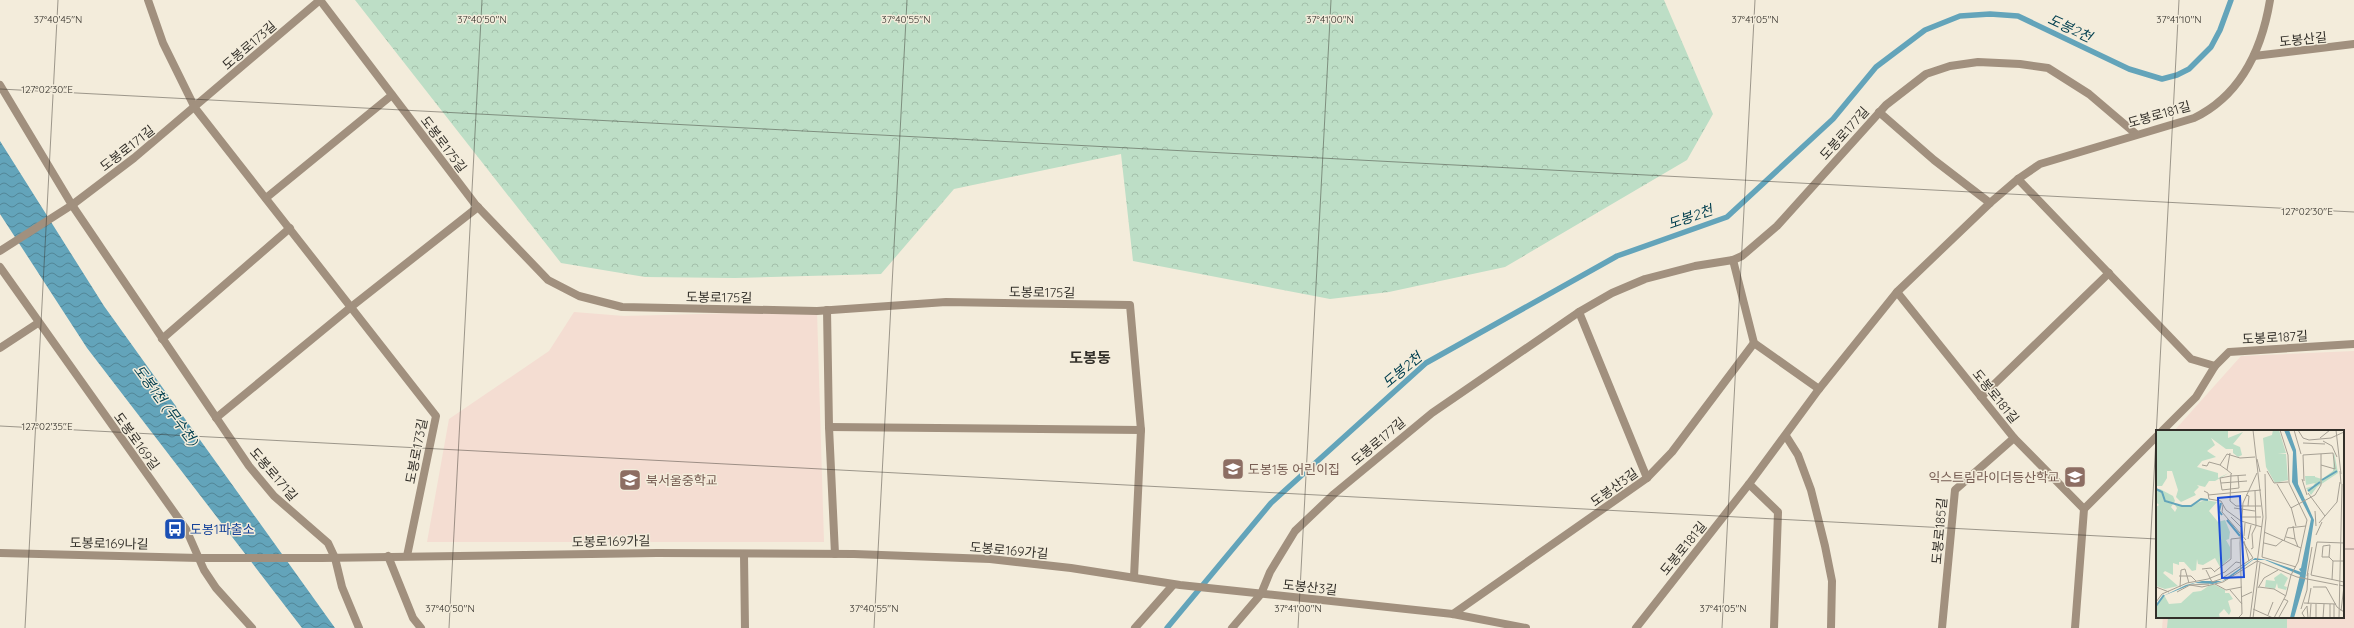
<svg xmlns="http://www.w3.org/2000/svg" width="2354" height="628" viewBox="0 0 2354 628" font-family="Quicksand,'Noto Sans KR',sans-serif">
	<style>
		.education { fill: #f4ddd2 }
		.green { fill: #bddec6 }
		.forest { fill: url(#forest-crowns) }
		.water { fill: url(#water-waves) }
		.lines { fill: none; stroke-linecap: round; stroke-linejoin: round }
		.stream { stroke: #63a4ba; stroke-width: 5.5 }
		.minor { stroke: #a1907e; stroke-width: 8 }
		.ticks { fill: none; stroke: #322f29; stroke-width: 1; stroke-opacity: 0.45 }
		.labels { text-anchor: middle; stroke-width: 3; stroke-linejoin: round; paint-order: stroke }
		.street-label { font-size: 13px; fill: #322f29; stroke: #f3ecdb }
		.education-label { font-size: 13px; fill: #785e54; stroke: #f3ecdb; text-anchor: start }
		.transit-label { font-size: 13px; fill: #164399; stroke: #f3ecdb; text-anchor: start }
		.water-label { font-size: 14px; font-style: italic; fill: #034050; stroke: #f3ecdb }
		.quarter-label { font-size: 15px; font-weight: bold; fill: #322f29; stroke: #f3ecdb }
		.inset-river { fill: none; stroke: #63a4ba; stroke-width: 2 }
		.inset-road { fill: none; stroke: #a6a094; stroke-width: 1 }
		.view { fill: #1d4ed8; fill-opacity: 0.15; stroke: #1d4ed8; stroke-width: 2 }
		.inset-edge { fill: none; stroke: #322f29; stroke-width: 2 }
		.ticks-label { font-size: 10px; text-anchor: middle; fill: #322f29; stroke: #f3ecdb; stroke-width: 3; stroke-linejoin: round; paint-order: stroke }
	</style>
	<defs>
		<pattern id="forest-crowns" width="20" height="18" patternUnits="userSpaceOnUse"><rect width="20" height="18" fill="#bddec6"/><path d="M2 6a3 3 0 1 1 6 0M12 15a3 3 0 1 1 6 0" fill="none" stroke="#a3bfaa"/></pattern>
		<pattern id="water-waves" width="16" height="10" patternUnits="userSpaceOnUse"><rect width="16" height="10" fill="#63a4ba"/><path d="M0 5q4-4 8 0t8 0" fill="none" stroke="#528697"/></pattern>
	</defs>
	<rect width="100%" height="100%" fill="#f3ecdb"/>
	<!-- education -->
	<g class="education">
		<polygon points="817,311 824,542 427,542 449,419 549,351 574,312 624,316"/>
		<polygon points="2354,351 2354,628 2162,628 2163,617 2343,617 2343,431 2174,431 2241,356"/>
	</g>
	<!-- green -->
	<polygon class="green" points="2168,617 2287,617 2287,628 2167,628"/>
	<!-- forest -->
	<polygon class="forest" points="355,0 1664,0 1713,114 1687,160 1505,267 1389,292 1330,299 1133,261 1121,154 954,189 881,274 735,278 645,277 561,263"/>
	<!-- water -->
	<polygon class="water" points="0,141 104,306 335,628 302,628 87,348 0,214"/>
	<g class="lines">
		<!-- stream -->
		<polyline class="stream" points="1167,628 1271,503 1426,363 1617,256 1727,217 1833,119 1876,67 1925,30 1960,16 1990,14 2018,16 2129,69 2162,79 2177,75 2189,69 2211,47 2220,30 2231,0"/>
		<!-- minor -->
		<g class="minor">
			<polyline points="148,0 163,43 195,108 436,416 407,556"/>
			<polyline points="320,0 475,204 548,280 579,296 622,307 817,311 946,302 1130,305 1141,430 1134,577"/>
			<polyline points="2254,56 2354,44"/>
			<polyline points="0,85 72,205 249,466 274,496 328,543 335,558 342,587 359,628"/>
			<polyline points="1879,112 1934,160 1990,203"/>
			<polyline points="2018,179 2191,359 2215,366"/>
			<polyline points="266,198 392,95"/>
			<polyline points="0,251 72,205 134,158 320,0"/>
			<polyline points="1733,260 1754,343 1819,389"/>
			<polyline points="0,267 186,529 204,570 216,588 252,628"/>
			<polyline points="1897,292 2014,438 2084,509"/>
			<polyline points="827,310 829,427 835,554"/>
			<polyline points="1579,312 1647,478"/>
			<polyline points="162,339 290,228"/>
			<polyline points="0,348 38,323"/>
			<polyline points="1981,397 2109,273"/>
			<polyline points="216,418 351,307 478,207"/>
			<polyline points="829,427 1141,430"/>
			<polyline points="2162,431 2196,397 2215,366 2229,352 2354,344"/>
			<polyline points="1786,436 1798,455 1811,490 1825,546 1832,581 1831,628"/>
			<polyline points="1749,484 1778,512 1774,628"/>
			<polyline points="0,553 199,558 322,558 657,553 854,554 990,559 1071,568 1180,585 1453,614 1526,628"/>
			<polyline points="744,555 745,628"/>
			<polyline points="388,556 413,618 421,628"/>
			<polyline points="1453,614 1647,478 1672,452 1754,343"/>
			<polyline points="1135,628 1173,585"/>
			<polyline points="1232,628 1261,594 1270,572 1295,531 1334,494 1432,413 1579,312 1612,293 1645,279 1695,266 1733,260 1742,256 1777,226 1886,105 1926,74 1950,66 1978,62 2020,64 2048,68 2089,94 2136,134"/>
			<path d="M1636 628 1749 484 1819 389 1897 292 1990 203 2018 179 2040 164 2194 118C2241 95 2262 49 2270 0"/>
			<polyline points="1942,628 1955,490 2014,438"/>
			<polyline points="2075,628 2084,509 2157,436"/>
		</g>
	</g>
	<!-- ticks -->
	<path class="ticks" d="M0 89 2354 212M0 426 2157 539M2343 549H2354M25 628 58 0M449 628 482 0M874 628 907 0M1298 628 1331 0M1722 628 1755 0M2146 628 2179 0"/>
	<!-- icons -->
	<defs>
		<g id="school-square" transform="scale(1.15)"><rect x="-9" y="-9" width="18" height="18" rx="4" fill="#8d6e63" stroke="#f3ecdb"/><path d="M0-5L7-2L0 1L-7-2ZM-4 1L0 2.5L4 1V4Q0 6-4 4Z" fill="#fff"/></g>
		<g id="bus-square" transform="scale(1.15)"><rect x="-9" y="-9" width="18" height="18" rx="4" fill="#1a4fb4" stroke="#f3ecdb"/><path d="M-5-6H5V4H4V6H2V4H-2V6H-4V4H-5ZM-3.5-4V0h7V-4ZM-3.5 1.2v1.5H-2V1.2ZM2 1.2v1.5H3.5V1.2Z" fill="#fff"/></g>
	</defs>
	<g fill-rule="evenodd">
		<use href="#school-square" x="1233" y="469"/>
		<use href="#school-square" x="2075" y="477"/>
		<use href="#school-square" x="630" y="480"/>
		<use href="#bus-square" x="175" y="529"/>
	</g>
	<g class="labels">
		<!-- street labels -->
		<g class="street-label">
			<text transform="translate(2303 39) rotate(-6)" y="5">도봉산길</text>
			<text transform="translate(249 45) rotate(-41)" y="5">도봉로173길</text>
			<text transform="translate(2159 114) rotate(-16)" y="5">도봉로181길</text>
			<text transform="translate(1844 133) rotate(-48)" y="5">도봉로177길</text>
			<text transform="translate(444 144) rotate(53)" y="5">도봉로175길</text>
			<text transform="translate(127 148) rotate(-38)" y="5">도봉로171길</text>
			<text transform="translate(1042 292) rotate(1)" y="5">도봉로175길</text>
			<text transform="translate(719 297) rotate(1)" y="5">도봉로175길</text>
			<text transform="translate(2275 337) rotate(-3)" y="5">도봉로187길</text>
			<text transform="translate(1996 396) rotate(51)" y="5">도봉로181길</text>
			<text transform="translate(137 441) rotate(54)" y="5">도봉로169길</text>
			<text transform="translate(1378 441) rotate(-40)" y="5">도봉로177길</text>
			<text transform="translate(416 451) rotate(-79)" y="5">도봉로173길</text>
			<text transform="translate(274 474) rotate(49)" y="5">도봉로171길</text>
			<text transform="translate(1614 487) rotate(-36)" y="5">도봉산3길</text>
			<text transform="translate(1939 531) rotate(-85)" y="5">도봉로185길</text>
			<text transform="translate(611 541) rotate(-1)" y="5">도봉로169가길</text>
			<text transform="translate(109 543) rotate(1)" y="5">도봉로169나길</text>
			<text transform="translate(1683 548) rotate(-51)" y="5">도봉로181길</text>
			<text transform="translate(1009 550) rotate(5)" y="5">도봉로169가길</text>
			<text transform="translate(1310 587) rotate(6)" y="5">도봉산3길</text>
		</g>
		<!-- education labels -->
		<g class="education-label">
			<text x="1248" y="474">도봉1동 어린이집</text>
			<text x="2060" y="482" text-anchor="end">익스트림라이더등산학교</text>
			<text x="646" y="485">북서울중학교</text>
		</g>
		<!-- transit labels -->
		<g class="transit-label">
			<text x="190" y="534">도봉1파출소</text>
		</g>
		<!-- water labels -->
		<g class="water-label">
			<text transform="translate(2070 28) rotate(25)" y="5">도봉2천</text>
			<text transform="translate(1690 217) rotate(-19)" y="5">도봉2천</text>
			<text transform="translate(1402 370) rotate(-40)" y="5">도봉2천</text>
			<text transform="translate(166 405) rotate(53)" y="5">도봉1천 (무수천)</text>
		</g>
		<!-- quarter labels -->
		<g class="quarter-label">
			<text x="1090" y="363">도봉동</text>
		</g>
	</g>
	<!-- overview -->
	<g transform="translate(2156 430)">
		<rect width="188" height="188" fill="#f3ecdb"/>
		<path d="M117 0H123L130 23 122 24H130L132 50 119 53 110 37 107 8 116 5ZM178 22 182 43 161 57 155 65 150 58 157 56 159 53 150 55 149 46H159V50V47L166 49 177 41ZM125 143 132 148 128 156 131 157 130 160 122 158 121 153 119 159 109 157 110 150 119 151 118 148Z" fill="#bddec6"/>
		<path d="M0 0H72V8L87 2 77 14 84 17 86 25 82 27 77 23V19H70L55 8 59 15 51 21 60 27 46 31 41 37 62 43V48L73 43 59 51H53L49 57 41 55 43 57 38 62 40 65 25 72 20 67 22 60 16 41H11V48L6 56H0ZM4 59 17 66 19 71 15 77 19 82 21 78 18 74 30 77 49 70 61 72 53 81 62 92 69 90 74 102 73 109 70 110 74 117V128L64 137 59 128 47 135 42 134 41 129 40 140 36 141 28 132H23V135L17 133V145L9 141 7 143 22 156 9 159 0 156V77L3 75 0 72V60ZM54 155H59L69 160V163H73L77 169 72 171 75 181 73 185 68 179 63 184 64 188H0V176L8 165 13 174 25 173 37 162 45 161Z" fill="#bddec6"/>
		<path d="M128 0H133L140 20 142 54 158 90 149 150 138 188H134L144 145 109 130H97L72 149 57 154 39 153 7 166 30 155 46 151H66L99 128 111 130 145 142 143 139 145 138 155 89 136 52 137 22Z" fill="#63a4ba"/>
		<path class="inset-river" d="M166 50 181 41M0 59 6 62 9 71 26 76H35L45 69 52 70M152 61 164 52M65 73 63 81 66 85M71 90 84 106M0 176 8 165"/>
		<path class="inset-road" d="M138 0 145 24M142 0 147 8 153 10 175 8 188 2M180 0 185 44M164 8 174 0M167 11 176 16 181 27M147 13 169 14M74 23 71 40 76 44M101 29 104 42M46 35 51 36 53 32 64 35M71 40 64 35 71 24 84 28 99 27M111 41 118 53 132 52M184 41 185 54M75 44 74 71 80 76H105M109 44 110 88 106 127 140 137M82 46 83 58 66 60 64 48 75 46 90 45M146 49 151 65M148 51 147 25 177 23 179 39 165 35M65 53 91 51M121 54 135 78 159 65 165 55V24M48 61 52 63 53 69 65 71 70 80 85 91 106 97M152 63 169 86M52 65 105 60M90 65 93 66 92 76M67 75 66 82 90 110M135 77 140 96M78 78 99 81M159 81 160 96M75 87 85 97M86 87H105M163 93 181 72 184 52M137 96 139 109M108 102 145 118M160 105 166 92M88 106 89 93M130 107 139 109 142 117M92 109 95 95M88 111 93 131M128 111 132 98 150 96M108 113 120 116 127 110M188 113 161 112 155 145 188 152M174 115 173 127 177 131M95 119 97 118 96 104 100 96 99 61M173 127H166L167 116 174 115M101 131 141 147 182 155M46 139 55 138 59 142M50 140 56 152 65 149 97 128 84 107M58 142 75 129V109L84 108M23 146H35L40 151M151 146 156 117M176 150 177 131H188M59 154 70 160 86 157M34 155 46 157 67 152 101 131M183 155 188 156 185 181M0 157 13 162M24 157 25 140 29 139 33 153M103 157 118 159 130 166M157 157H170L181 177 188 182M102 158 108 148 122 140M74 160 86 174M21 162 34 155 53 154M85 167 96 162M0 172 6 164 31 153 52 149 69 142 80 132 85 133M148 173 180 174M152 174 155 158M174 174V188M178 174V188M151 176 152 188M97 179 117 188M145 179 151 160 152 143M112 185 117 172M123 187 132 171 128 169M82 188 86 184 84 113 87 73 101 43M94 188 107 87 97 0M97 188 104 133M118 188 130 165 135 145 142 132 151 90 133 53 132 25 124 0M149 188 146 183 151 176M154 188 155 174M160 188V174M167 188 168 174M183 188 186 54"/>
		<path class="view" d="M84 66 88 147 66 148 62 68Z"/>
		<rect width="188" height="188" class="inset-edge"/>
	</g>
	<g class="ticks-label">
		<text x="58" y="23">37°40'45"N</text>
		<text x="482" y="23">37°40'50"N</text>
		<text x="906" y="23">37°40'55"N</text>
		<text x="1330" y="23">37°41'00"N</text>
		<text x="1755" y="23">37°41'05"N</text>
		<text x="2179" y="23">37°41'10"N</text>
		<text x="47" y="93">127°02'30"E</text>
		<text x="2307" y="215">127°02'30"E</text>
		<text x="47" y="430">127°02'35"E</text>
		<text x="450" y="612">37°40'50"N</text>
		<text x="874" y="612">37°40'55"N</text>
		<text x="1298" y="612">37°41'00"N</text>
		<text x="1723" y="612">37°41'05"N</text>
	</g>
</svg>
